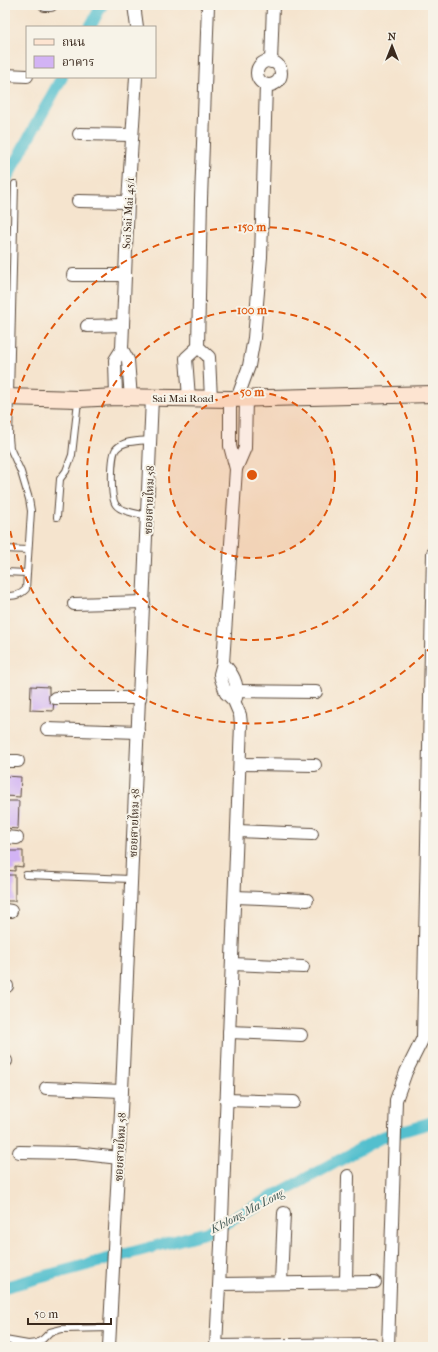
<svg xmlns="http://www.w3.org/2000/svg" width="438" height="1352" viewBox="0 0 438 1352" font-family="'IM FELL French Canon','Noto Serif Thai',serif">
	<style>
		.lines { fill: none; stroke-linecap: round; stroke-linejoin: round }
		.canal { stroke: #53bfce; stroke-width: 12 }
		.building { fill: #d2b3f4 }
		.service-casing { stroke: #574638; stroke-width: 8 }
		.minor-casing { stroke: #574638; stroke-width: 14 }
		.secondary-casing { stroke: #574638; stroke-width: 18 }
		.service { stroke: #fff; stroke-width: 6 }
		.minor { stroke: #fff; stroke-width: 12 }
		.secondary { stroke: #fde4d1; stroke-width: 16 }
		.ring { fill: none; stroke: #df570d; stroke-width: 2; stroke-dasharray: 7 5 }
		.labels { text-anchor: middle; stroke-width: 4; stroke-linejoin: round; paint-order: stroke }
		.street-label { font-size: 11px; fill: #3b2a1e; stroke: #f7f3e8 }
		.water-label { font-size: 12px; font-style: italic; fill: #425753; stroke: #f7f3e8 }
		.centre { fill: #df570d; stroke: #f7f3e8; stroke-width: 2 }
		.ring-label { font-size: 12px; text-anchor: middle; font-weight: bold; fill: #df570d; stroke: #f7f3e8; stroke-width: 4; stroke-linejoin: round; paint-order: stroke }
	</style>
	<rect width="100%" height="100%" fill="#f7f3e8"/>
	<filter id="ink" filterUnits="userSpaceOnUse"><feTurbulence type="fractalNoise" baseFrequency=".025" numOctaves="2"/><feDisplacementMap in="SourceGraphic" scale="8" xChannelSelector="R" yChannelSelector="G"/><feConvolveMatrix kernelMatrix="1 2 1 2 8 2 1 2 1" color-interpolation-filters="sRGB"/></filter>
	<filter id="wash" filterUnits="userSpaceOnUse"><feTurbulence type="fractalNoise" baseFrequency=".012" numOctaves="4" result="noise"/><feDisplacementMap in="SourceGraphic" scale="16" xChannelSelector="R" yChannelSelector="G"/><feGaussianBlur stdDeviation="0.9" result="paint"/><feColorMatrix in="noise" values="0 0 0 0 0 0 0 0 0 0 0 0 0 0 0 0 0 1.4 0 .05"/><feComposite in="paint" operator="in"/></filter>
	<g filter="url(#wash)">
		<rect width="100%" height="100%" fill="#f5e4ce"/>
		<g class="lines">
			<!-- canal -->
			<g class="canal">
				<polyline points="90,27 102,5"/>
				<polyline points="5,181 62,77"/>
				<polyline points="5,1287 208,1232 382,1137 433,1122"/>
			</g>
		</g>
		<g id="blocks">
			<!-- building -->
			<g class="building">
				<polygon points="31,686 49,687 49,699 54,700 53,711 30,710"/>
				<polygon points="5,776 21,777 20,797 5,796"/>
				<polygon points="5,801 19,801 18,829 5,828"/>
				<polygon points="5,851 23,851 23,867 15,866 15,871 5,870"/>
				<rect x="5" y="875" width="10" height="26"/>
			</g>
		</g>
	</g>
	<g filter="url(#ink)">
		<use href="#blocks" fill-opacity="0" stroke="#574638" stroke-width="1"/>
		<g class="lines">
			<!-- service casing -->
			<g class="service-casing">
				<g id="service">
					<path d="M148 516C140 514 121 512 116 505 110 498 111 455 116 449 124 440 141 441 151 440"/>
					<polyline points="57,517 60,479 66,471 72,455 78,401"/>
					<polyline points="5,549 27,550"/>
					<polyline points="5,572 26,573"/>
					<path d="M5 596C13 596 20 596 26 589L31 511 29 499 21 472 10 448 9 437 15 184"/>
					<polyline points="26,875 131,879"/>
					<polyline points="5,1340 28,1344 37,1343 43,1339 50,1332 62,1329 111,1328"/>
				</g>
			</g>
			<!-- minor casing -->
			<g class="minor-casing">
				<g id="minor">
					<polyline points="45,5 51,5"/>
					<polyline points="134,5 137,27"/>
					<circle cx="269" cy="73" r="12"/>
					<polyline points="271,62 273,5"/>
					<polyline points="5,75 27,76"/>
					<polyline points="79,134 132,135"/>
					<polyline points="78,201 128,202"/>
					<polyline points="73,275 125,275"/>
					<polyline points="87,326 123,325"/>
					<polyline points="198,347 209,357 211,399"/>
					<polyline points="122,349 128,360 131,398"/>
					<polyline points="116,397 115,360 122,349 128,202 136,77"/>
					<polyline points="189,398 186,358 198,347 201,199 208,5"/>
					<polyline points="230,399 230,446 236,469"/>
					<polyline points="237,399 249,366 254,338 261,257 266,85"/>
					<polyline points="74,604 144,602"/>
					<path d="M223 663C232 673 239 683 236 698"/>
					<polyline points="226,693 237,691 316,692"/>
					<polyline points="55,698 140,698"/>
					<polyline points="47,729 138,732"/>
					<polyline points="5,761 18,761"/>
					<polyline points="240,764 315,765"/>
					<polyline points="238,831 312,834"/>
					<polyline points="5,837 17,838"/>
					<polyline points="235,897 307,900"/>
					<polyline points="5,910 11,911"/>
					<polyline points="232,964 303,967"/>
					<polyline points="5,986 7,986"/>
					<polyline points="229,1032 301,1035"/>
					<polyline points="5,1061 6,1061"/>
					<polyline points="46,1088 122,1091"/>
					<polyline points="226,1100 294,1102"/>
					<polyline points="19,1152 75,1153 119,1158"/>
					<polyline points="281,1282 284,1213"/>
					<polyline points="346,1282 348,1176"/>
					<polyline points="220,1284 375,1282"/>
					<polyline points="216,1346 372,1344"/>
					<polyline points="109,1347 122,1091 152,398"/>
					<polyline points="216,1347 221,1245 241,724 240,715 234,701 226,693 221,679 220,674 223,663 236,469 245,448 246,398"/>
					<polyline points="388,1347 396,1100 406,1072 423,1038 433,553"/>
				</g>
			</g>
			<!-- secondary casing -->
			<g class="secondary-casing">
				<polyline id="secondary" points="5,397 78,399 116,397 230,399 433,394"/>
			</g>
			<!-- service -->
			<use href="#service" class="service"/>
			<!-- minor -->
			<use href="#minor" class="minor"/>
			<!-- secondary -->
			<use href="#secondary" class="secondary"/>
		</g>
	</g>
	<!-- distance rings -->
	<circle cx="252" cy="475" r="83" fill="#df570d" fill-opacity=".12"/>
	<g class="ring">
		<circle cx="252" cy="475" r="83"/>
		<circle cx="252" cy="475" r="165"/>
		<path d="M432 646A248 248 0 0 1 5 499M5 451A248 248 0 0 1 432 304"/>
	</g>
	<g class="labels">
		<!-- street labels -->
		<g class="street-label">
			<text transform="translate(128 213) rotate(-87)" y="4">Soi Sai Mai 45/1</text>
			<text x="183" y="402">Sai Mai Road</text>
			<text transform="translate(149 500) rotate(-88)" y="4">ซอยสายไหม 58</text>
			<text transform="translate(134 823) rotate(-88)" y="4">ซอยสายไหม 58</text>
			<text transform="translate(120 1147) rotate(-87)" y="4">ซอยสายไหม 58</text>
		</g>
		<!-- water labels -->
		<g class="water-label">
			<text transform="translate(247 1211) rotate(-28)" y="4">Khlong Ma Long</text>
		</g>
	</g>
	<circle cx="252" cy="475" r="6" class="centre"/>
	<g class="ring-label">
		<text x="252" y="231">150 m</text>
		<text x="252" y="314">100 m</text>
		<text x="252" y="396">50 m</text>
	</g>
	<!-- margin -->
	<rect width="438" height="1352" fill="none" stroke="#f7f3e8" stroke-width="20"/>
	<!-- legend -->
	<rect x="26" y="26" width="130" height="52" fill="#f7f3e8" stroke="#aca397"/>
	<rect x="34" y="39" width="20" height="6" fill="#fde4d1" stroke="#aca397"/>
	<text x="62" y="46" font-size="12" fill="#3b2a1e">ถนน</text>
	<rect x="34" y="56" width="20" height="12" fill="#d2b3f4" stroke="#aca397"/>
	<text x="62" y="66" font-size="12" fill="#3b2a1e">อาคาร</text>
	<!-- north arrow -->
	<g transform="translate(392 46)" stroke="#f7f3e8" stroke-width="3" paint-order="stroke">
	<path d="M0-3L7 15L0 10L-7 15Z" fill="#3b2a1e"/>
	<text y="-6" font-size="11" font-weight="bold" text-anchor="middle" fill="#3b2a1e">N</text>
	</g>
	<!-- scale -->
	<path d="M28 1318v6h83v-6" fill="none" stroke="#3b2a1e" stroke-width="2"/>
	<text x="34" y="1318" font-size="12" fill="#3b2a1e" stroke="#f7f3e8" stroke-width="3" paint-order="stroke">50 m</text>
</svg>
